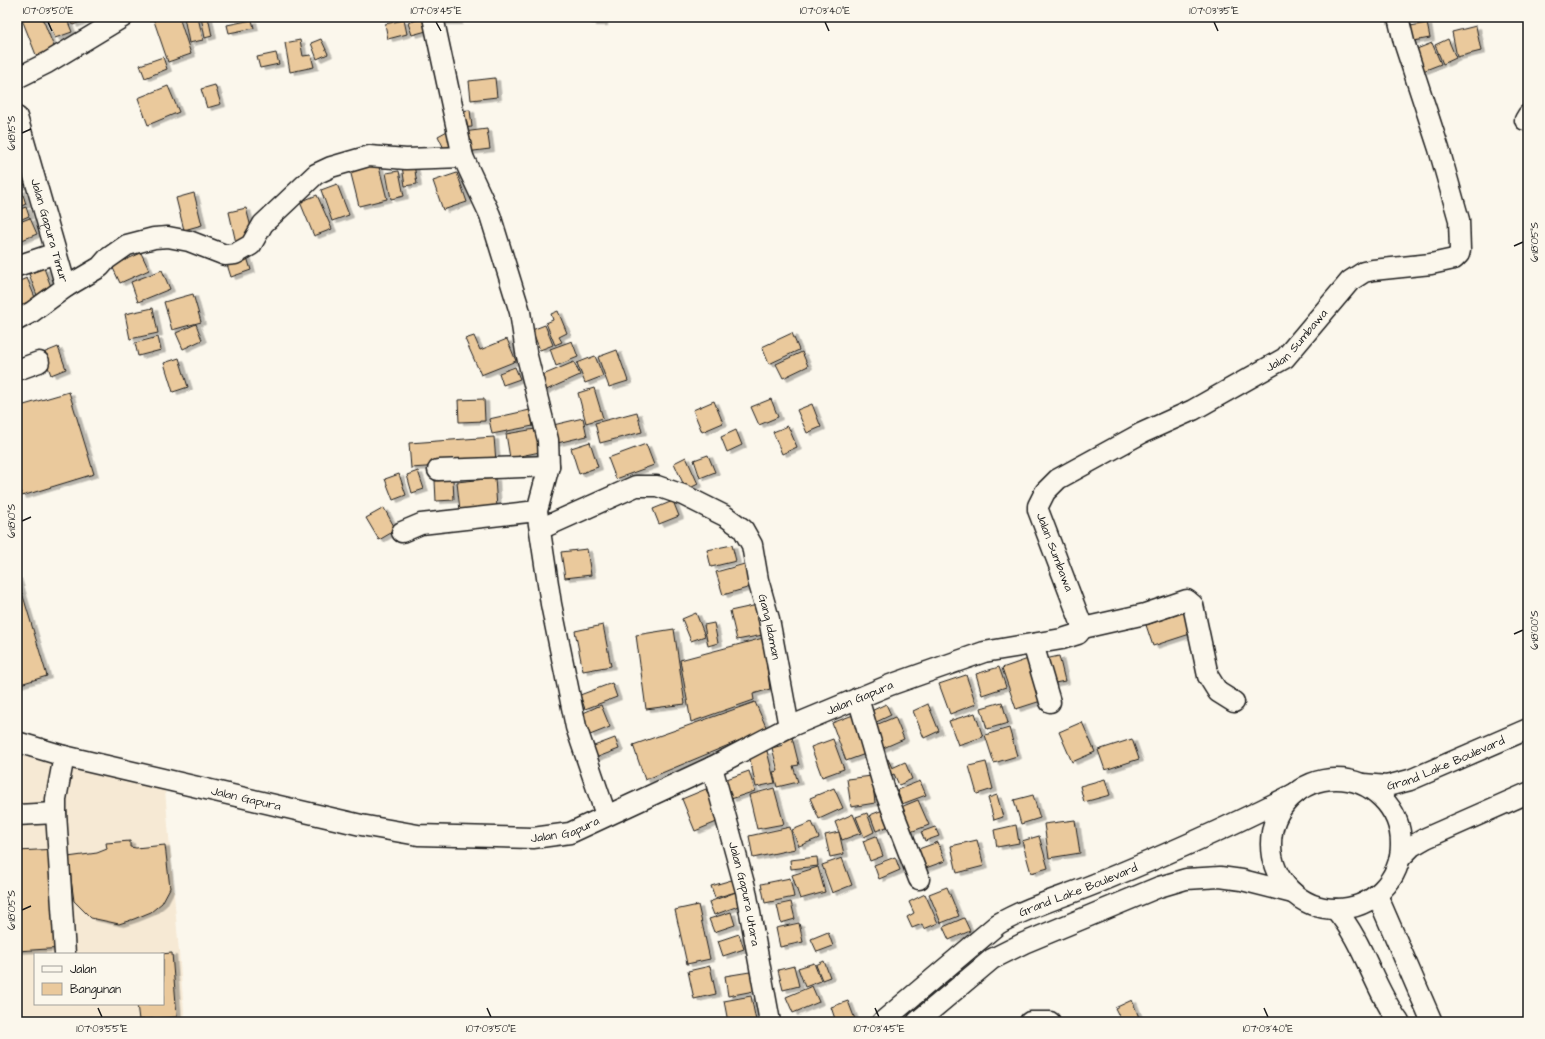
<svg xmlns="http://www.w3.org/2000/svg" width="1545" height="1039" viewBox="0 0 1545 1039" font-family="'Architects Daughter',sans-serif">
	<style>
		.built { fill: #f6e9d4; fill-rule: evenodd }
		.building { fill: #eac99c; stroke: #1c1c1c; filter: url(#shadow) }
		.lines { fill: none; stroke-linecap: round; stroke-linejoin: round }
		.minor-casing { stroke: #1c1c1c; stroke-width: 23 }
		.minor { stroke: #fbf7ec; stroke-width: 20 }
		.ticks { fill: none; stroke: #1c1c1c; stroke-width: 1.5 }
		.labels { text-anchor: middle; stroke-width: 3; stroke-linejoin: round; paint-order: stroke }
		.street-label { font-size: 12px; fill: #1c1c1c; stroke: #fbf7ec }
		.neatline { fill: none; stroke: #1c1c1c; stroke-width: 1.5 }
		.ticks-label { font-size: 10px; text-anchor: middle; fill: #1c1c1c }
	</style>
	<defs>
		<filter id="shadow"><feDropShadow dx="4.5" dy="2.5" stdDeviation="0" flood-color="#0004"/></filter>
	</defs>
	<rect width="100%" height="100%" fill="#fbf7ec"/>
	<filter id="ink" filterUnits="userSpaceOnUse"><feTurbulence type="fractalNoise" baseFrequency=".025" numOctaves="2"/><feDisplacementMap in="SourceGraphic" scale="8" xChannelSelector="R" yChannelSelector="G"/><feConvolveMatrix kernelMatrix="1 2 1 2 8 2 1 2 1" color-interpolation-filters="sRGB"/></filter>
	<g filter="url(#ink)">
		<!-- built -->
		<path class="built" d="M17 755 165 790 185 1022H17ZM35 954H163V1004H35Z"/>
		<!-- building -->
		<g class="building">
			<polygon points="21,17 42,17 56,52 38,60"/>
			<polygon points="47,17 66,17 72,32 55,38"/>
			<polygon points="70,17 89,17 89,18 73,25"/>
			<polygon points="156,17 179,17 191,54 168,62 153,18"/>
			<polygon points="184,17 198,17 203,40 189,43"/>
			<polygon points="201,17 208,17 212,36 205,38"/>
			<polygon points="425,17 430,30 412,35 408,23"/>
			<rect x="437" y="17" width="21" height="5"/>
			<rect x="592" y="17" width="11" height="6"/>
			<polygon points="252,20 254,28 229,33 227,25"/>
			<polygon points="404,20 407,34 388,39 385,24"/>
			<polygon points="1427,23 1430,38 1408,42 1405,27"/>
			<polygon points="1476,26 1481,51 1457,57 1452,32"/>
			<polygon points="321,39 328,54 317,59 311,43"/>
			<polygon points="1448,39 1456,58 1443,64 1435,45"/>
			<polygon points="300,40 303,56 311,55 314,67 290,72 285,43"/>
			<polygon points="1432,43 1441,64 1423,71 1414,50"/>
			<polygon points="276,53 279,64 260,68 257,57"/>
			<polygon points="163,57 167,69 145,78 140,65"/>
			<polygon points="495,78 497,97 471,100 469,81"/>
			<polygon points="215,85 221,104 207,108 201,89"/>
			<polygon points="168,86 179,112 148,125 138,98"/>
			<polygon points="470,110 472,127 460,128 458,111"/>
			<polygon points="487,129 490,149 466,152 463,132"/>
			<polygon points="449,130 459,149 447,155 438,136"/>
			<polygon points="378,163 387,199 359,206 350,170"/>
			<polygon points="414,164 417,184 405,186 402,166"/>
			<polygon points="21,170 26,184 17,188 17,172"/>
			<polygon points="399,171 404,196 391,199 386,173"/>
			<polygon points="457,173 467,202 443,210 433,181"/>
			<polygon points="337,184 349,215 332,221 321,190"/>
			<polygon points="21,189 26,204 17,208 17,190"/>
			<polygon points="194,193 202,225 184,230 176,198"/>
			<polygon points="317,195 332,229 314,236 300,202"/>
			<polygon points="26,207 29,216 17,221 17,210"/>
			<polygon points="246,208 254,239 236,243 229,212"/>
			<polygon points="30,218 37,234 17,242 17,223"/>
			<polygon points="141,253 149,270 120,283 112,266"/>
			<polygon points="246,254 251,270 231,277 226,261"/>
			<polygon points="44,268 53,292 38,298 29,274"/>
			<polygon points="162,270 170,289 138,302 131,282"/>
			<polygon points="27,278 36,300 17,309 17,282"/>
			<polygon points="193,294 201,322 172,330 164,302"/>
			<polygon points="153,308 158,333 130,339 125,314"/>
			<polygon points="558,311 567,333 559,337 562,342 555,345 546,323 553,320 551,314"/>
			<polygon points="196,324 202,340 183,349 176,333"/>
			<polygon points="545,325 553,345 540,350 532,330"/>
			<polygon points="792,333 799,350 769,364 762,347"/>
			<polygon points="474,336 480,350 507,339 516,361 481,375 465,339"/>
			<polygon points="158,337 161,350 138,356 135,343"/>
			<polygon points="572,341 578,357 556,366 550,349"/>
			<polygon points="58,347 66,369 51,375 43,353"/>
			<polygon points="617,350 628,381 609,387 598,357"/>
			<polygon points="802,352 808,366 783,378 776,364"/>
			<polygon points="595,356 603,376 585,383 577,363"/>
			<polygon points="179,358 188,387 173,392 164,363"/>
			<polygon points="574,362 580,375 544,391 538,377"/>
			<polygon points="515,367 520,379 503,385 499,373"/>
			<polygon points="594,388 603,418 586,423 578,393"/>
			<polygon points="69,392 94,474 22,496 17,479 17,407"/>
			<polygon points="484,399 485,421 459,422 458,400"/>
			<polygon points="771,399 778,417 759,425 751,407"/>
			<polygon points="714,401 723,423 702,432 693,410"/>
			<polygon points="812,404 821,427 807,433 797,410"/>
			<polygon points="530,410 533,426 492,434 489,419"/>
			<polygon points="637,412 642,432 600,443 595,423"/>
			<polygon points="583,418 587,436 553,444 549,426"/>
			<polygon points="788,426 797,447 782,454 773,432"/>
			<polygon points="541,428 545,451 510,458 506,434"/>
			<polygon points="736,430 742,445 727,452 721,437"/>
			<polygon points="494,437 496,462 411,468 409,443"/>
			<polygon points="590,442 598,467 579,474 571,448"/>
			<polygon points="646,444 654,465 616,479 608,458"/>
			<polygon points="708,455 715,472 700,478 694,460"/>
			<polygon points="686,457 698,484 686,490 674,463"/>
			<polygon points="418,471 424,489 412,493 407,475"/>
			<polygon points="399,474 406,495 393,500 385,479"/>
			<polygon points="495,478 497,508 460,511 457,482"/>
			<polygon points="453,480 454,500 436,501 435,481"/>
			<polygon points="673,501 679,516 659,524 653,509"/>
			<polygon points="384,508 396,530 379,540 366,518"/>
			<polygon points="732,545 736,561 711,567 707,550"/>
			<polygon points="587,549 591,575 565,578 561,552"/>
			<polygon points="748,563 754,586 723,595 716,572"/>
			<polygon points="17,576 47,676 17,685"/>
			<polygon points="762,604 768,634 737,640 730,611"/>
			<polygon points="1185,612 1193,633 1153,646 1146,625"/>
			<polygon points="696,613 705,636 691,641 682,619"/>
			<polygon points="714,623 718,643 708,646 704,625"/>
			<polygon points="603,625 611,666 583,671 575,631"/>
			<polygon points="674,629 685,704 646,709 636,635"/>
			<polygon points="763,638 770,689 753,694 754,700 691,722 680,660"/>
			<polygon points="1059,656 1065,681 1050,684 1045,659"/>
			<polygon points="1031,658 1044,700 1016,709 1002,668"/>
			<polygon points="999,667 1006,687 982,695 976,674"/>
			<polygon points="966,675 976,704 950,714 939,684"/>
			<polygon points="612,683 617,697 585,709 580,695"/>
			<polygon points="755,702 767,729 645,780 633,745"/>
			<polygon points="1002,702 1008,723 987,729 981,708"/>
			<polygon points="886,704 891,715 872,724 867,713"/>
			<polygon points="928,704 939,731 924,738 913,711"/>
			<polygon points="601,705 610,727 590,735 581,714"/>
			<polygon points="975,713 983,737 958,745 949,721"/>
			<polygon points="853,715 868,753 846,761 832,723"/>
			<polygon points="895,717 904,739 881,749 871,727"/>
			<polygon points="1082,722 1095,752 1072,762 1059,732"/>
			<polygon points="1009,728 1017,756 994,763 985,735"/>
			<polygon points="792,737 799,765 793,766 798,782 777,787 773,772 778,771 772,748 783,745 781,739"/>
			<polygon points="615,738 619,749 590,760 586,749"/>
			<polygon points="833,739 844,769 822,777 811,747"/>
			<polygon points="1132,739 1139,759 1105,770 1098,750"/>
			<polygon points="767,751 775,783 756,787 749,755"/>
			<polygon points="888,759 892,768 905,762 912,779 899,785 894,774 885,778 879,763"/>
			<polygon points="986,762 993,789 977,794 969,766"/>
			<polygon points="749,771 755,791 731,799 724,780"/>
			<polygon points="872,776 875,803 851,807 847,779"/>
			<polygon points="1105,779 1110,795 1084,802 1080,786"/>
			<polygon points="920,781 926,795 902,804 897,790"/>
			<polygon points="774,788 784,824 757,829 749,795"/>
			<polygon points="834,788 843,808 819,819 810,798"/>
			<polygon points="706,789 719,821 695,831 682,799"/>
			<polygon points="997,795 1003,817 994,820 988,798"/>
			<polygon points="1033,795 1040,818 1021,824 1014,800"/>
			<polygon points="918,800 929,825 905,834 901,807"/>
			<polygon points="888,808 894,824 876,831 870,815"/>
			<polygon points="867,813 874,832 864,837 856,817"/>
			<polygon points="853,814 861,833 842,840 835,822"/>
			<polygon points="1075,820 1080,853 1049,858 1044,824"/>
			<polygon points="812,822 819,838 799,846 792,830"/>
			<polygon points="1016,825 1019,843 997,847 994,830"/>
			<polygon points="790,827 795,849 753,858 749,836"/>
			<polygon points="935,827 939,836 925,841 921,832"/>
			<polygon points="839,832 844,854 830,857 825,835"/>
			<polygon points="876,836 883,856 870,861 863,841"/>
			<polygon points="1039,836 1048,868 1031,873 1022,841"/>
			<polygon points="977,840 984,866 957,873 951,846"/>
			<polygon points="130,841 130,847 136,848 165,845 170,888 162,903 151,912 134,919 119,924 91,918 74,901 68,857 97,853 107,849 106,843"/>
			<polygon points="938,842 945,861 923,869 916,850"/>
			<polygon points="57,849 63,948 17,951 17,851"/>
			<polygon points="817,857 818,866 791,869 790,860"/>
			<polygon points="895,857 900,870 879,879 874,865"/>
			<polygon points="842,858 852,885 832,893 822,865"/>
			<polygon points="818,867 825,892 800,899 792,875"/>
			<polygon points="790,878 794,897 765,903 761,884"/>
			<polygon points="735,879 739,891 715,898 711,886"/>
			<polygon points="947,887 959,916 941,923 929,894"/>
			<polygon points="736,892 741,905 714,915 709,902"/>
			<polygon points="925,894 938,923 924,929 922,924 912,928 907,917 914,913 909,902"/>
			<polygon points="791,902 795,919 781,923 777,905"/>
			<polygon points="698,905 710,959 687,964 675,910"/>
			<polygon points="731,912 735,925 714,932 709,919"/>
			<polygon points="964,918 970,931 949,940 943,927"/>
			<polygon points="799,923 803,942 780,947 776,928"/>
			<polygon points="828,932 833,946 817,952 811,939"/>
			<polygon points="739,934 744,949 723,956 718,941"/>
			<polygon points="172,953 177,1017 139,1020 137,1004 163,1004 163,954 160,954"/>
			<polygon points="824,961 830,977 822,980 816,965"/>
			<polygon points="814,963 821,981 805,987 798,968"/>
			<polygon points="710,966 716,994 694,999 688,971"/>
			<polygon points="794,966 799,986 783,990 778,970"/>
			<polygon points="756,971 759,990 728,996 725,976"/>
			<polygon points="812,986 819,1002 793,1013 786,997"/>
			<polygon points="751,996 756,1021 728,1022 724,1001"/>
			<polygon points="1132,1000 1140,1020 1135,1022 1122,1022 1115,1008"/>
			<polygon points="848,1001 856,1022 836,1022 831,1007"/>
		</g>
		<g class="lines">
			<!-- minor casing -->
			<g class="minor-casing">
				<g id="minor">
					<polyline points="433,17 463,157 490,215 520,312 526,352 548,440 549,466 537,511 551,604 576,727 606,815"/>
					<polyline points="17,78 47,63 123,17"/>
					<path id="s1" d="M17 117 66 287 32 312 17 320"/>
					<polyline points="1525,120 1528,115"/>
					<polyline points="17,266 56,253"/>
					<polyline points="66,287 100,267 107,259 127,245 154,238 168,237 189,241 225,255 235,254 251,245 263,224 316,174 331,167 369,156 406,159 463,157"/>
					<polyline points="17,370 39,362"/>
					<polyline points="438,470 549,466"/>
					<path id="s2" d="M540 529 636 486H657L683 495 725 516 743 529 752 545 758 580 769 619 789 727"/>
					<polyline points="402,532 421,524 537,511"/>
					<path id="s3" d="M1083 628 1038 510V506L1045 492 1058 479 1142 433 1193 410 1285 358 1350 281 1364 272 1373 270 1431 264 1454 259 1459 254 1460 250 1459 220 1439 149 1404 42 1398 17"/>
					<polyline points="1083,628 1145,614 1187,600 1193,605 1208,676 1218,692 1234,702"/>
					<polyline points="1033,644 1050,702"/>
					<polyline points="858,698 885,791 919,879"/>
					<path id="s4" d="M17 742 64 756 361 825 418 835 533 838 570 833 712 767 789 727 890 685 984 652 1062 639 1078 634 1083 628"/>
					<polyline points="64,756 56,799 56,813 65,954"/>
					<path id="s5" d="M712 767 746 891 770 1022"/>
					<circle cx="1336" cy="844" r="65"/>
					<path id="s6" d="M1363 784 1387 786 1410 780 1528 729"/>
					<polyline points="17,815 56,813"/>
					<polyline points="1401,857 1412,846 1426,838 1528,793"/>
					<polyline points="1377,895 1432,1022"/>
					<path d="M1335 909C1364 942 1373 987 1399 1022"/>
					<path id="s7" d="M882 1022 998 924C1031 905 1067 896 1102 881 1168 854 1233 825 1296 793"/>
					<polyline points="917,1022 992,959 1024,943 1159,887 1186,879 1220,877 1242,880 1293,893"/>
					<polyline points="1030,1022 1050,1022"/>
				</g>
			</g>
			<!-- minor -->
			<use href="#minor" class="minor"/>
		</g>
	</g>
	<!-- ticks -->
	<path class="ticks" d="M48 22 52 31M436 22 441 31M825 22 829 31M1214 22 1218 31M22 133 31 129M1514 246 1523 242M22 521 31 517M1514 634 1523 630M22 910 31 906M98 1008 102 1017M487 1008 491 1017M875 1008 879 1017M1264 1008 1268 1017"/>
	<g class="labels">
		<!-- street labels -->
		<g class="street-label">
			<text dy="4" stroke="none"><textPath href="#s1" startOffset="118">Jalan Gapura Timur</textPath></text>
			<text dy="4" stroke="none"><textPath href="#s3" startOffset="442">Jalan Sumbawa</textPath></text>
			<text transform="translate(1055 552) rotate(69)" y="4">Jalan Sumbawa</text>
			<text dy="4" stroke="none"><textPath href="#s2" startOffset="325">Gang Idaman</textPath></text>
			<text dy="4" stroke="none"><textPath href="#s4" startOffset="884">Jalan Gapura</textPath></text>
			<text dy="4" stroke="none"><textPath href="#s6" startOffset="87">Grand Lake Boulevard</textPath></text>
			<text dy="4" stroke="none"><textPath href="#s4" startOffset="236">Jalan Gapura</textPath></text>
			<text dy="4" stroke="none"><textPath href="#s4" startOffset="560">Jalan Gapura</textPath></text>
			<text dy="4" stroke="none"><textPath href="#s7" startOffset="239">Grand Lake Boulevard</textPath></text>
			<text dy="4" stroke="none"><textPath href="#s5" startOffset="131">Jalan Gapura Utara</textPath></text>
		</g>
	</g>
	<!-- margin -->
	<rect width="1545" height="1039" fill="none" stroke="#fbf7ec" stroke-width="44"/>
	<!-- legend -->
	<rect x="34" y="953" width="130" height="52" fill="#fbf7ec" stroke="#a29f99"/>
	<rect x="42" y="966" width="20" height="6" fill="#fbf7ec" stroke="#a29f99"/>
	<text x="70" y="973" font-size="12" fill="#1c1c1c">Jalan</text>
	<rect x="42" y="983" width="20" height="12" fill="#eac99c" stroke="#a29f99"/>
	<text x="70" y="993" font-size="12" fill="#1c1c1c">Bangunan</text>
	<rect x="22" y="22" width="1501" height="995" class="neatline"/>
	<g class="ticks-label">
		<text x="48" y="14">107°03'50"E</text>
		<text x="436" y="14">107°03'45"E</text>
		<text x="825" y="14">107°03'40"E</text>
		<text x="1214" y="14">107°03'35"E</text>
		<text transform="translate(11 133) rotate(-90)" y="4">6°18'15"S</text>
		<text transform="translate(1534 242) rotate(-90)" y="4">6°18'05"S</text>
		<text transform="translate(11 521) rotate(-90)" y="4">6°18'10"S</text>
		<text transform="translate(1534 630) rotate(-90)" y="4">6°18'00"S</text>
		<text transform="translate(11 910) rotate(-90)" y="4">6°18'05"S</text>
		<text x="102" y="1032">107°03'55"E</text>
		<text x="491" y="1032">107°03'50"E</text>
		<text x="879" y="1032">107°03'45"E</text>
		<text x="1268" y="1032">107°03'40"E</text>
	</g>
</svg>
